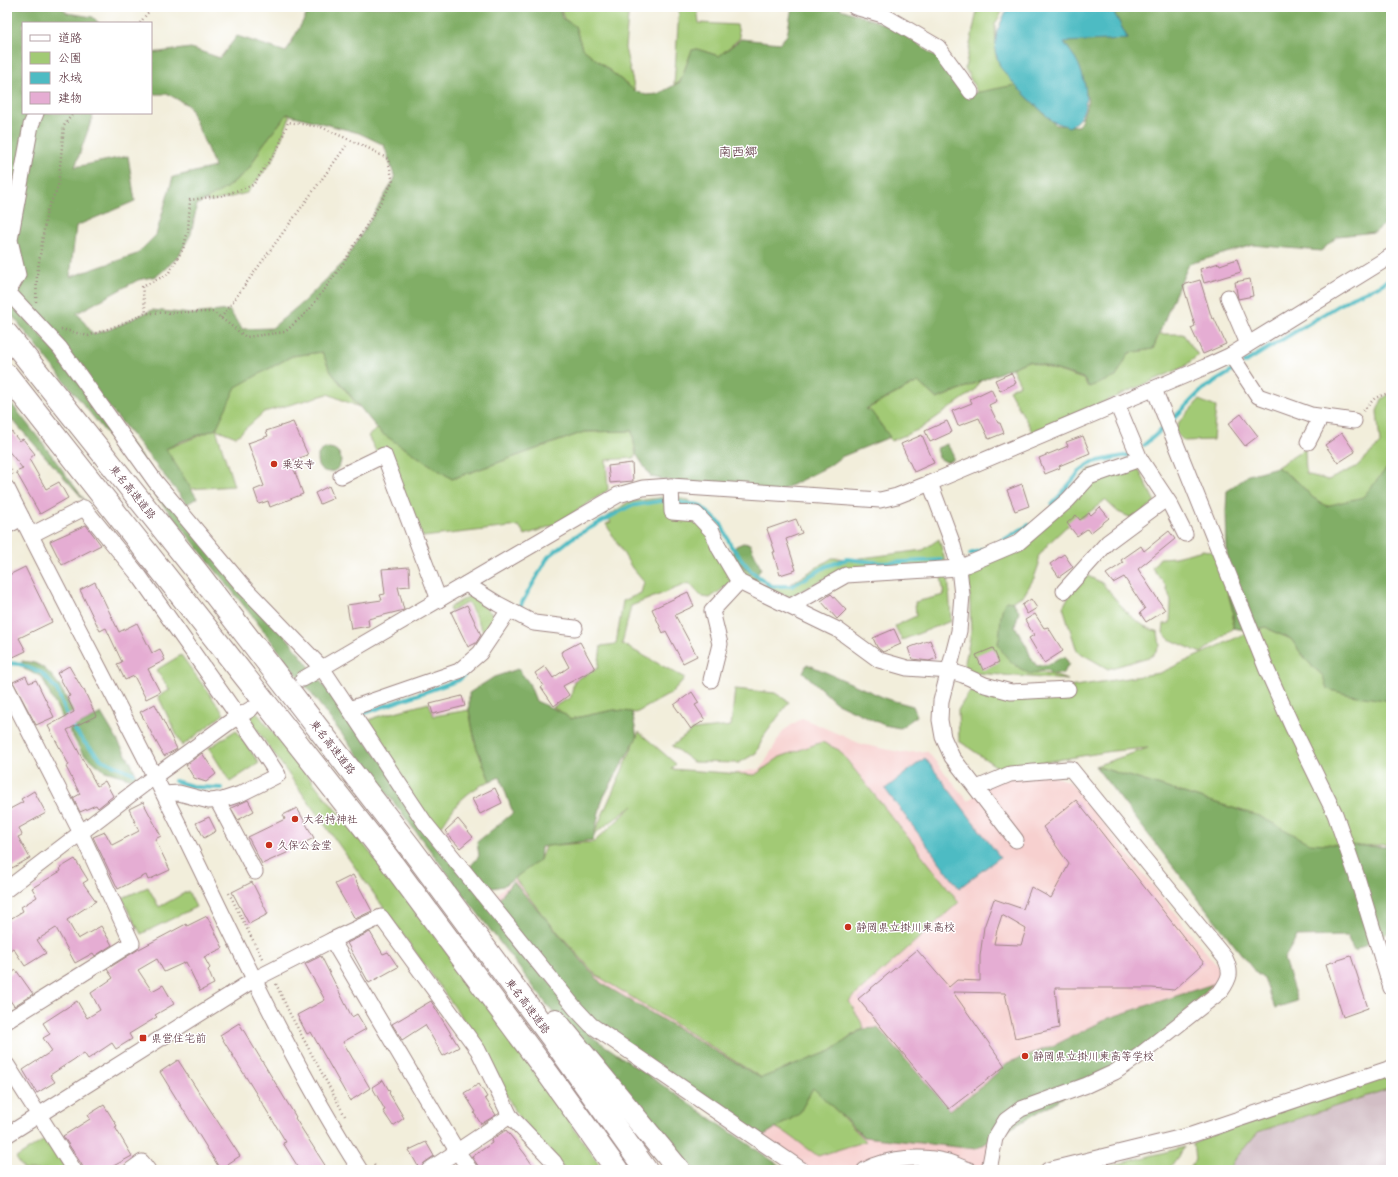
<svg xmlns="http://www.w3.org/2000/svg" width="1398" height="1177" viewBox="0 0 1398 1177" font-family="Mali,'Klee One',sans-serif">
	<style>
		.built { fill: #f7d0cf }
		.industrial { fill: #d2bec5 }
		.green { fill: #a2ca75; stroke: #767450 }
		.forest { fill: #81ae66; stroke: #666648; fill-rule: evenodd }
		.water { fill: #4dbbc3; stroke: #4c6d77 }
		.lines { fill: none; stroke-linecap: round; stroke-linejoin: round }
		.stream { stroke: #4dbbc3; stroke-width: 4 }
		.building { fill: #e5add3; fill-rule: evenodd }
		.minor-casing { stroke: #9e8683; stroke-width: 17 }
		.highway-casing { stroke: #9e8683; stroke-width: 24 }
		.path { stroke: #9e8683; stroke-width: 2.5; stroke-dasharray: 1 3; stroke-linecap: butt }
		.minor { stroke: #fff; stroke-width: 15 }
		.highway { stroke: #fff; stroke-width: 22 }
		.poi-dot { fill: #c8321e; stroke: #fff; stroke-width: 1.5 }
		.labels { text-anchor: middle; stroke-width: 3; stroke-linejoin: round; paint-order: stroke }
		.poi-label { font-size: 11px; fill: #4a1f2b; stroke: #fff; text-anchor: start }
		.street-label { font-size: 11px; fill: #4a1f2b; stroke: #fff }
		.quarter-label { font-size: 13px; fill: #4a1f2b; stroke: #fff }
	</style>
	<rect width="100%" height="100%" fill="#fff"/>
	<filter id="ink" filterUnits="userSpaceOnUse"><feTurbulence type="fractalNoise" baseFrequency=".025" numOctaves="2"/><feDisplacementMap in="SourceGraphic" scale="8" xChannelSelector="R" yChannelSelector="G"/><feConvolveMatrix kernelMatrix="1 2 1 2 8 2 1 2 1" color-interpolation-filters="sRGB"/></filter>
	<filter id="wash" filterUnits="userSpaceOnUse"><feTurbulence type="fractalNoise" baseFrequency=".012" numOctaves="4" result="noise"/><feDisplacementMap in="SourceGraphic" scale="16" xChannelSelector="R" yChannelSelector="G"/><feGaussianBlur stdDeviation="0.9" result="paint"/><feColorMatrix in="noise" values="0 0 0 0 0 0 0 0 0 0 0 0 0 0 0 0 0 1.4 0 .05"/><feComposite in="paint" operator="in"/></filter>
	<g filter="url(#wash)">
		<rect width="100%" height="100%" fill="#f2eedb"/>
		<!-- built -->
		<polygon class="built" points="802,718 861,744 904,753 927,751 968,801 989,783 1038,771 1070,782 1218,967 1221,991 1001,1129 984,1170 969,1170 895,1155 865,1170 802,1170 489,902 500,891 540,860 545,846 594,842 651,791 671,769 732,773 761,769 783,731"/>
		<!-- industrial -->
		<polygon class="industrial" points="1391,1082 1391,1170 1219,1170 1248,1131"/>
		<!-- green -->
		<g class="green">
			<polygon points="560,7 629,7 625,48 635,91 582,48 575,26 564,19"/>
			<polygon points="680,7 697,7 699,23 737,25 740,38 719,56 697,49 692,50 680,82 674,85 679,11"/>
			<polygon points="980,7 1005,7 995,24 996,56 1015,85 979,96 965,68 977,11"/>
			<polygon points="287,114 290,117 273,160 247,193 211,202 205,200 226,188 249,169 262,146"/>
			<polygon points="1159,334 1183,334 1198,355 1184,367 1033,433 1009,390 1020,384 1012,368 1028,361 1083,379 1088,387 1129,353 1153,349"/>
			<polygon points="322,352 331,372 359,407 328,394 264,412 236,437 216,429 234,486 189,489 166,449 216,429 235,387 292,356"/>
			<polygon points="981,381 974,391 920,429 891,441 867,409 918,382 937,399"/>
			<polygon points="1391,393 1391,464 1362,500 1326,506 1312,497 1298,482 1277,467 1305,449 1306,474 1328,480 1356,467 1380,444 1377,411 1382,399"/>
			<polygon points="1199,400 1216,407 1213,440 1184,441 1175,432 1179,422"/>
			<polygon points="377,429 452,479 584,432 632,431 636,454 634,458 606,460 608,490 557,524 525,535 519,526 423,537 384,455 376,451 368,436"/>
			<polygon points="1136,464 1155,502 1134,519 1118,512 1105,500 1086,515 1066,527 1049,543 1038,557 1039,564 1034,578 1024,595 1003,606 1000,635 998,643 1030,674 1047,673 1068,680 963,672 971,633 969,576 967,561 1005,553 1090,469"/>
			<polygon points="667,497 689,500 709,521 729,554 764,586 787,586 832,558 854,559 923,550 939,539 948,571 951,621 902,640 895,626 916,616 915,602 944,595 940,572 844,571 822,580 789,597 739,577 710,598 702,597 689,583 631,606 622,644 685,678 670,694 636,713 614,710 570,719 563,713 553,707 571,697 574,681 598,668 601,646 616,644 623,601 641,593 644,582 632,568 606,524 611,522 607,517 628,502"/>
			<polygon points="1203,550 1217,553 1233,612 1233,628 1201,653 1169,639 1163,633 1164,624 1170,623 1171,601 1166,586 1152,568 1160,558 1175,557"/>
			<polygon points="1088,576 1102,583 1129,615 1144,626 1158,632 1160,646 1152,656 1108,669 1077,651 1063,607 1075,585"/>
			<polygon points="471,595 497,618 485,635 468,602 451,612 449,608"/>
			<polygon points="1266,627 1272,631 1291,639 1305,659 1323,676 1391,698 1391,844 1311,850 1259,816 1095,766 1148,748 1113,751 1000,769 959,741 958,710 970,691 1023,694 1160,673 1251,631"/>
			<polygon points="181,655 224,714 182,746 158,696 170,690 156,670"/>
			<polygon points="735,689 775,693 789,702 764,736 756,753 739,763 693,762 672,746 693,730 731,726"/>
			<path d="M429 703 434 716 469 710 476 746 490 781C461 794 453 808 437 834L364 723 376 717Z"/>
			<polygon points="253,708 402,892 537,1075 603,1170 565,1170 515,1112 483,1047 245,713"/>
			<polygon points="236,730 259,763 230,782 209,748"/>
			<polygon points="639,732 676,764 671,769 755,775 780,757 822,742 839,750 959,902 849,1001 864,1027 831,1051 762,1078 596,975 542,914 515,879 526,866 540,860 545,846 594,842 633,806 594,834"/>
			<polygon points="148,887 159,907 188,891 196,907 141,934 122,898"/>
			<polygon points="1391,1073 1391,1088 1258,1132 1236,1158 1229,1170 1188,1170 1195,1160 1193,1143 1276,1110"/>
			<polygon points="813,1087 866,1141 818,1156 785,1132 776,1128 799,1114"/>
			<polygon points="47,1138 68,1170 24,1170 16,1158"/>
			<polygon points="1185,1147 1168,1170 1094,1170"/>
		</g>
		<!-- forest -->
		<g class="forest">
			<path d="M7 7H62L67 13 93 17 99 23H23V113H94L75 167 128 156 135 201 76 226 70 277 137 254 156 235 173 177 215 167 189 106 168 94H151V53L191 48 220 58 237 36 286 52 309 10 307 7H559L562 18 575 26 582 48 635 91 646 95 658 94 680 82 692 50 697 49 719 56 741 39 780 43 787 35 792 7H839L841 9 895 28 940 60 969 94 1015 85 1056 125 1079 126 1088 102 1080 68 1064 41 1128 39 1111 7H1391V219L1375 232 1338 236 1321 251 1253 245 1189 264 1173 299 1153 349 1129 353 1116 377 1089 387 1083 378 1028 361 937 399 918 382 866 409 871 411 890 437 841 457 829 466 776 493 713 489 651 477 636 454 632 431 584 432 452 479 381 433 331 372 322 352 292 356 236 387 216 429 182 441 166 449 197 498 187 504 124 425 7 286ZM287 114 359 133 384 145 395 178 363 232 344 262 303 302 272 328 242 329 229 310 192 314 152 310 111 329 93 334 77 313 138 280 157 276 178 257 191 234 197 205 226 188 249 169 262 146Z"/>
			<polygon points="7,297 67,365 292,644 493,907 513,881 601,983 761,1078 831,1051 862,1029 878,1028 950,1110 985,1084 1007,1063 1057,1044 1109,1018 1213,984 1155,1043 976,1149 864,1137 813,1088 799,1114 761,1137 591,1025 500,916 591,1036 786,1170 695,1170 573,1039 260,626 7,309"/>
			<polygon points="7,398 44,445 86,502 16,424 7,417"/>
			<polygon points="947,444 953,454 953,460 946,462 939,458 937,448"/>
			<circle cx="329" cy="460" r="12"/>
			<polygon points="1391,463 1391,701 1350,695 1327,689 1323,676 1305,659 1291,639 1272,631 1266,627 1251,631 1233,628 1233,612 1228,587 1226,511 1227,491 1248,475 1277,467 1298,482 1312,497 1326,506 1363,497"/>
			<polygon points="743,543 750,544 761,568 755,578 733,556 732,553 736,546"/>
			<path d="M1006 601 1013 602 1019 611 1015 626 1027 647 1031 658 1037 666 1049 664 1057 659 1065 657 1069 664 1062 674H1051L1047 670 1030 674C1016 667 1004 658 998 643 1002 630 998 612 1006 601Z"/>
			<path d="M22 661C27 662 33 662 37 664 60 676 68 704 79 725L101 713 131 763 139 781 105 771 82 753 51 697 42 677 24 669Z"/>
			<polygon points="807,664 887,699 913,706 917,716 900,728 884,725 835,702 803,672"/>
			<polygon points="518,669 529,683 536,701 563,713 570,719 614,710 632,712 637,737 602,800 593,840 541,847 540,860 503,886 492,888 469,868 479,856 477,842 513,813 500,777 490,781 476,746 469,710 469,693 494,677"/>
			<polygon points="1095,766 1259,816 1310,843 1383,847 1391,845 1391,931 1354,951 1347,936 1297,937 1284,959 1297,1001 1275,1008 1264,979 1256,973"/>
		</g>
		<!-- water -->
		<g class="water">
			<path d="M1008 7H1111L1128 39 1064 42C1069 50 1077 59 1080 68 1088 89 1091 115 1069 127L1052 121 1015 85 1000 67 995 51 997 31Z"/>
			<polygon points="925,758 1000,857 959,888 885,789"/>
		</g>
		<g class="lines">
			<!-- stream -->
			<g class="stream">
				<polyline points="1244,363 1352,297 1381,285 1391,277"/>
				<polyline points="1171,421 1203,389 1234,370"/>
				<polyline points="1144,445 1166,426"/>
				<polyline points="676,502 699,505 721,524 731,546 751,571 771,586 792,586 827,566 847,559 882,563 941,560"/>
				<polyline points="1052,505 1081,470 1093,462 1128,455"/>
				<polyline points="997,544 1029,525"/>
				<polyline points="970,554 985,549"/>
				<polyline points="519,608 548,557 572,538 630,506 660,501 667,501"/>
				<polyline points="7,663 19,664 42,673 57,690 71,725 84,742 102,760 133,773"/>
				<polyline points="359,715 459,680 464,675"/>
				<polyline points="175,781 195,787 222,788"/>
			</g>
		</g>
		<g id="blocks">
			<!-- building -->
			<g class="building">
				<polygon points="1237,259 1241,272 1204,283 1200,269 1219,263 1220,265"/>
				<polygon points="1250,279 1253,296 1238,299 1235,282"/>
				<polygon points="1200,280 1212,319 1214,318 1226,344 1203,354 1191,328 1195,326 1183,285"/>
				<polygon points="1011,373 1016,383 1000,391 995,380"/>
				<polygon points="991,389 997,401 989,405 998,423 1000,423 1004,433 989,439 979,418 958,426 952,411 972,403 970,399"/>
				<polygon points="1241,414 1258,436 1245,446 1228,424"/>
				<polygon points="947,421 952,432 930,442 925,431"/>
				<polygon points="293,422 308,455 291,461 303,494 270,507 268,501 259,504 254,490 264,486 248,443 268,436 266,431"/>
				<polygon points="7,426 19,441 23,439 35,454 29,459 46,489 59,482 68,498 40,514 16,472 23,469 7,449"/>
				<polygon points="1342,433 1355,452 1338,463 1325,445"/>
				<polygon points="922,435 934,463 914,472 901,444"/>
				<polygon points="1083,436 1090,453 1059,466 1060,468 1045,474 1039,458 1068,446 1066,442"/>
				<polygon points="632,463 633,481 610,483 608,466"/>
				<polygon points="1022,484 1029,506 1015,511 1007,490"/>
				<polygon points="329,486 334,498 320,504 315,493"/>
				<polygon points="1100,507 1109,518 1090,533 1087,529 1077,536 1067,523 1076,515 1080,520 1089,513 1091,515"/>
				<polygon points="796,519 802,533 786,539 796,570 780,575 773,552 775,552 767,529"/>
				<polygon points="86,525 101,545 62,565 50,541"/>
				<polygon points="1169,531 1175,539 1138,569 1165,610 1146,622 1140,613 1145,609 1124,577 1113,583 1106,574 1123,563 1121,560 1141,546 1144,551"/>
				<polygon points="1064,554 1073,567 1059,577 1050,564"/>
				<polygon points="25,567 52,622 19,638 26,651 7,660 7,576"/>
				<polygon points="409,567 410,586 398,587 404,610 368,619 369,626 351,629 347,605 382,600 380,595 385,594 382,569"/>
				<polygon points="95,582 119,632 137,623 152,653 160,649 165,660 148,669 160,692 146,699 134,676 125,680 117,664 122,662 106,628 100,631 80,590"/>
				<polygon points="688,592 694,606 675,615 697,656 683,663 666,631 663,633 652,609"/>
				<polygon points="831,594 846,610 837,619 821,601"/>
				<polygon points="1031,599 1037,608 1027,614 1022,605"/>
				<polygon points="467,605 481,635 476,643 468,647 451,612"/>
				<polygon points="1035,614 1044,628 1048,627 1063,651 1044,663 1029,638 1034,635 1025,620"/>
				<polygon points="894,629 901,644 883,652 877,647 873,638"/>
				<polygon points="930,640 937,658 929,661 912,659 908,648"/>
				<polygon points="580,642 595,669 563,686 569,695 554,706 541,687 543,686 535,673 545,666 553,678 569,667 561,652"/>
				<polygon points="993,648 999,662 983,670 976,655"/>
				<polygon points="69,666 83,690 84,690 96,716 67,730 97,786 105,781 113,796 98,808 96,805 80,812 73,798 80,794 66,767 69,765 48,726 74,712 67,697 70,696 57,673"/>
				<polygon points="26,676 29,683 36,680 54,717 36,725 13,682"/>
				<polygon points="692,692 699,703 695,705 705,720 691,729 674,705"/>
				<polygon points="462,696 465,706 433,714 430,704"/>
				<polygon points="155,704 177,749 164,756 140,712"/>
				<polygon points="202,753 216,774 206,782 194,778 186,765"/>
				<polygon points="495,788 502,803 480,814 472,799"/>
				<polygon points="34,791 46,813 19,828 22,835 18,837 30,858 12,868 7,860 7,809 8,810 23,802 21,799"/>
				<polygon points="248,800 254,811 238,820 231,808"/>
				<path d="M1076 800 1204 963 1174 990 1152 988H1055L1059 1028 1015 1038 1005 993 953 992 1005 1066 949 1109 858 999 917 950 949 987 957 980 980 981V956L984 927 994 899 1023 909 1031 887 1051 898 1069 864 1043 827ZM1002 915 1026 929 1021 945 994 944 997 930Z"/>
				<polygon points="143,802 161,836 155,839 170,870 148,880 146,875 118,889 93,837 105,832 112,845 139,831 129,809"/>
				<polygon points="297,808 314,838 288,851 289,852 262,864 248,837 285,819 283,815"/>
				<polygon points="209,817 216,831 204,838 196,823"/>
				<polygon points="458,819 473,837 460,848 445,831"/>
				<polygon points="75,859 88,880 83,883 96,901 67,920 78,939 101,926 112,945 95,956 93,953 75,963 56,928 37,940 46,953 25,966 13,948 7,952 7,921 23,911 21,907 37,897 32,888 61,871 60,868"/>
				<polygon points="353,875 372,911 355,919 335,884"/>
				<polygon points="252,882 268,914 249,924 232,892"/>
				<polygon points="207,916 223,948 204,957 210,968 208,970 214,984 200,991 186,962 164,972 157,959 138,970 152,991 163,985 174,1004 155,1015 157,1017 129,1034 132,1039 116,1049 112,1043 88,1059 84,1053 50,1075 55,1082 37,1093 23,1070 52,1051 43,1038 50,1034 43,1023 77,1001 87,1018 100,1010 91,993 113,978 107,969 139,949 186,924 187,926"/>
				<polygon points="370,932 383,954 388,952 398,967 369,983 347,943"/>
				<polygon points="321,956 352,1017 357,1014 366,1029 343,1042 370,1088 350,1101 311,1032 307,1034 297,1015 325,1000 305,964"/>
				<polygon points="1351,956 1368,1008 1343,1017 1326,964"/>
				<polygon points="16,970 33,994 14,1006 7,996 7,976"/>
				<polygon points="431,1001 459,1047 443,1056 425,1025 402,1040 392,1024"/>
				<polygon points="239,1023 296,1117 295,1118 328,1170 300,1170 283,1143 286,1142 220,1035"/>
				<polygon points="178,1060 240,1156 220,1169 160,1072"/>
				<polygon points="383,1080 390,1092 389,1093 404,1118 393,1126 383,1111 385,1110 372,1087"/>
				<polygon points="479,1084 487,1097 485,1098 496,1115 481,1124 474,1113 476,1112 464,1093"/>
				<polygon points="104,1105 117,1126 115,1127 132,1156 106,1170 83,1170 82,1165 63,1136 90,1119 88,1115"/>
				<polygon points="506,1130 525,1154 536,1170 481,1170 472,1157 492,1143 491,1140"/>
				<polygon points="426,1142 434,1156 424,1163 420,1170 409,1150"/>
			</g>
		</g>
	</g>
	<g filter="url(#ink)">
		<use href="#blocks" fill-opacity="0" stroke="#9e8683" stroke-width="1"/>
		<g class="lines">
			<!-- minor casing -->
			<g class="minor-casing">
				<g id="minor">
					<polyline points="855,7 883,15 938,47 971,92"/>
					<polyline points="7,291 60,348 155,481 242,585 322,668 425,823 575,1008 591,1025 802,1170"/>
					<polyline points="8,292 18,275 10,240 31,125 36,113"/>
					<polyline points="1228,297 1248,344"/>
					<polyline points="1231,355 1258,396 1311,415 1354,421"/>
					<polyline points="1154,389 1267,670 1292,726 1335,814 1356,874 1391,988"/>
					<polyline points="1117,404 1140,459 1170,504 1185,534"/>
					<polyline points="1308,442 1321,417"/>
					<polyline points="341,476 384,455 439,600"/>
					<polyline points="930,483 952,542 959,568 962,595 959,631 941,701 940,720 943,737 952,757 1016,840"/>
					<polyline points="671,486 672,512 696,514 712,531 719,548 739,582 838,630 879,660 907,668 950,671 963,675 985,685 1011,692 1068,689"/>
					<path d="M7 488C63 601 123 712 179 825 236 941 290 1061 360 1170"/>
					<polyline points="7,526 22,518"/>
					<polyline points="31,535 84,508 140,577 259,746 278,775 240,794 222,800 209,801 179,793 164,794"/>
					<polyline points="466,584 498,604 534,623 575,628"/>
					<polyline points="1064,591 1108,542 1166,499"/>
					<polyline points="791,606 846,575 959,568 1018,543 1068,500 1089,477 1140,459"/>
					<polyline points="303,679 618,495 643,488 671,486 880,500 897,496 930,483 1205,367 1231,355 1391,256"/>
					<polyline points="711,680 720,644 712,611 739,582"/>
					<polyline points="7,688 81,833 132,943 7,1021"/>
					<polyline points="349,709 459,671 480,653 509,610"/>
					<path d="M977 788 1010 774 1067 769H1071L1225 958C1232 973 1230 978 1221 991L1140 1055 1115 1072 1087 1085 1021 1109 1006 1120 995 1138 989 1170"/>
					<polyline points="217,800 255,872"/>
					<polyline points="7,889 155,776 231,721 251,709"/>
					<polyline points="332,940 381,917 478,1050 510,1116"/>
					<polyline points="7,1065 74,1170"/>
					<polyline points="7,1135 255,979 332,940 457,1151 470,1170"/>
					<polyline points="131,1170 142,1162 148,1170"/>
					<polyline points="429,1170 510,1116 554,1162 559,1170"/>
					<path d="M865 1170C889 1157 923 1155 948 1162 955 1164 962 1168 969 1170"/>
					<polyline points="1048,1170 1191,1135 1391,1068"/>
				</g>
			</g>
			<!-- highway casing -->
			<g class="highway-casing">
				<g id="highway">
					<polyline points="7,334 198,573 410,847 552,1038 646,1170"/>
					<polyline points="7,375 388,858 549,1075 617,1170"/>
					<polyline points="555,1020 679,1170"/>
				</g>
			</g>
			<!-- path -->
			<g class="path">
				<polyline points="140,23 152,7"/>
				<polyline points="36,302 37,275 47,210 58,187 64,126 73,113"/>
				<polyline points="221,318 346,146"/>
				<polyline points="61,329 88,336 122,324 146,313 142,287 168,274 183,249 188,231 190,200 224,195 253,185 278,148 288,122 321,127 368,148 388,159 393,182 343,264 309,310 285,332 246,337 213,312 146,313"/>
				<polyline points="1363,411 1375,398 1391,392"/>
				<polyline points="7,463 14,476"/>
				<polyline points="229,893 263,960"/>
				<polyline points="276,984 290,1014 345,1116"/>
				<polyline points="374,1165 377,1170"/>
			</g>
			<!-- minor -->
			<use href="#minor" class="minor"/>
			<!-- highway -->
			<use href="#highway" class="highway"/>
		</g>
	</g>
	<!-- markers -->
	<g class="poi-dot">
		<circle cx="274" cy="464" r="4"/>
		<circle cx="295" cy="819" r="4"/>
		<circle cx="269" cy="845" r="4"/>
		<circle cx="848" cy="927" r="4"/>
		<rect x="139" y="1034" width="8" height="8" rx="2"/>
		<circle cx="1025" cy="1056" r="4"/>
	</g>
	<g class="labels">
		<!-- poi labels -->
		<g class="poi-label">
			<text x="282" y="468">乗安寺</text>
			<text x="303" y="823">大名持神社</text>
			<text x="277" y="849">久保公会堂</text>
			<text x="856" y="931">静岡県立掛川東高校</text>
			<text x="151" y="1042">県営住宅前</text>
			<text x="1033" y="1060">静岡県立掛川東高等学校</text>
		</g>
		<!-- street labels -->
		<g class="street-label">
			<text transform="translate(133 492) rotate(51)" y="4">東名高速道路</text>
			<text transform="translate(333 747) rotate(52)" y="4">東名高速道路</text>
			<text transform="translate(528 1006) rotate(53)" y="4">東名高速道路</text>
		</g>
		<!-- quarter labels -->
		<g class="quarter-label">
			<text x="738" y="156">南西郷</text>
		</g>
	</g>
	<!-- margin -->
	<rect width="1398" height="1177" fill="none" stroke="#fff" stroke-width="24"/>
	<!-- legend -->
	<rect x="22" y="22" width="130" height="92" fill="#ffffff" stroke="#b7a5aa"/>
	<rect x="30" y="35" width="20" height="6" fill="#ffffff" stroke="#b7a5aa"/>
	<text x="58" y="42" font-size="12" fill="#4a1f2b">道路</text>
	<rect x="30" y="52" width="20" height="12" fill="#a2ca75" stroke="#b7a5aa"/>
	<text x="58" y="62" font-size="12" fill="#4a1f2b">公園</text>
	<rect x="30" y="72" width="20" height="12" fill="#4dbbc3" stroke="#b7a5aa"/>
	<text x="58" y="82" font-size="12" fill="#4a1f2b">水域</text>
	<rect x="30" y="92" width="20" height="12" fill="#e5add3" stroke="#b7a5aa"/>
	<text x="58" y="102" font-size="12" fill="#4a1f2b">建物</text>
</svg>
